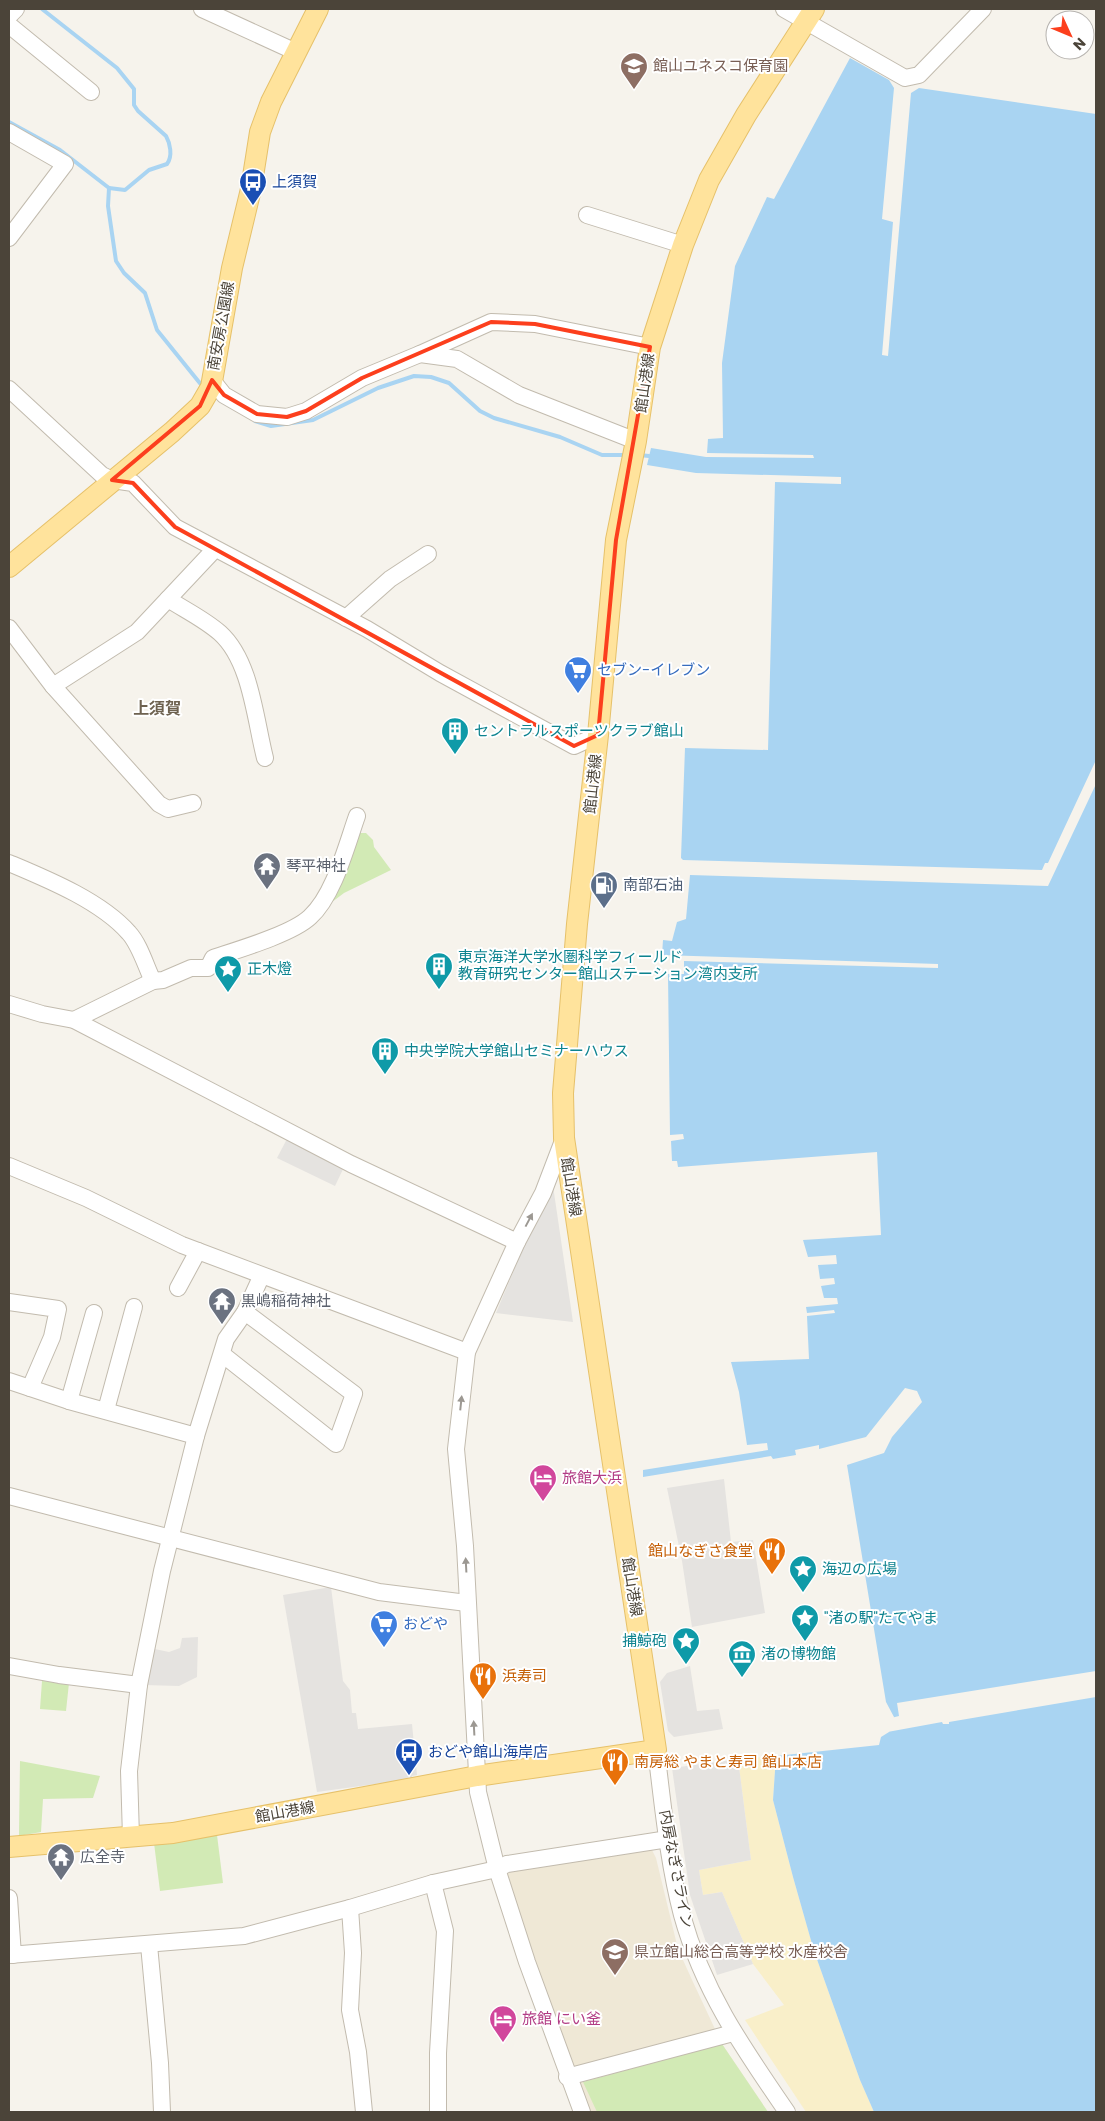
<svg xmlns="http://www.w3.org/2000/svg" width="1105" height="2121" viewBox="0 0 1105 2121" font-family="Poppins,'Noto Sans JP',sans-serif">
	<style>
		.education { fill: #efe8d6 }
		.green { fill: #d2eab5 }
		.sand { fill: #f9efc9 }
		.parking { fill: #e5e3e0 }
		.water { fill: #a9d4f2 }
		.pier { fill: #f6f3ec }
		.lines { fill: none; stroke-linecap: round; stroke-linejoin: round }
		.stream { stroke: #a9d4f2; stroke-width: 4 }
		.minor-casing { stroke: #c2bbae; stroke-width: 18 }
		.major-casing { stroke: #e6c16a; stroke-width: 22 }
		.minor { stroke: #fff; stroke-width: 16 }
		.major { stroke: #ffe39c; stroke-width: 20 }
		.oneway { fill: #9c9892 }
		.marked { fill: none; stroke: #fc3f1d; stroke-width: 4; stroke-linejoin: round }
		.labels { text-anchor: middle; stroke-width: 4; stroke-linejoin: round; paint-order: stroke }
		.education-label { font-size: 15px; fill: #785e54; stroke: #fff; text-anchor: start }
		.transit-label { font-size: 15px; fill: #164399; stroke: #fff; text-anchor: start }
		.street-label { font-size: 15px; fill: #4b4439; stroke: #fff }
		.shop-label { font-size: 15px; fill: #366cbe; stroke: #fff; text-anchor: start }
		.culture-label { font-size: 15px; fill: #0d838f; stroke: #fff; text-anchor: start }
		.worship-label { font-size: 15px; fill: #5b616d; stroke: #fff; text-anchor: start }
		.service-label { font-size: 15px; fill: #4e5e75; stroke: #fff; text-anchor: start }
		.hotel-label { font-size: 15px; fill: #b23c85; stroke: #fff; text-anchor: start }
		.food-label { font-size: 15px; fill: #c56008; stroke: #fff; text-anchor: start }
		.neighbourhood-label { font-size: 16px; font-weight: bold; fill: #6e6250; stroke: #fff }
	</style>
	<rect width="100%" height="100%" fill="#f6f3ec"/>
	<!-- education -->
	<polygon class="education" points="646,1849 652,1850 656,1858 678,1949 693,1982 722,2044 768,2112 590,2112 554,2019 506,1875 509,1869"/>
	<!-- green -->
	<g class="green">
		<polygon points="359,833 366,833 373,840 374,847 391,870 344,893 332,902"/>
		<polygon points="42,1681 69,1683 66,1711 40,1709"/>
		<polygon points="20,1761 100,1776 93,1798 43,1799 41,1832 19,1836"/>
		<polygon points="217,1835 223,1883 160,1891 154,1843"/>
		<polygon points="722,2044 768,2112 597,2112 583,2082"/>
	</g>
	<!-- sand -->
	<polygon class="sand" points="776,1756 773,1800 793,1877 814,1951 860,2080 874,2112 806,2112 745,2020 784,2005 753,1964 722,1892 703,1895 699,1870 751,1860 738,1759"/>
	<!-- parking -->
	<g class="parking">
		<polygon points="288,1137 345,1165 335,1186 277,1158"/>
		<polygon points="552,1179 573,1322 496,1313"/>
		<polygon points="724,1479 731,1542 753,1540 765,1613 692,1627 682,1561 667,1488"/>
		<polygon points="331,1587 343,1681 350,1690 352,1713 356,1713 358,1729 412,1724 417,1775 412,1776 412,1779 317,1792 283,1595"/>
		<polygon points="198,1637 197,1677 179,1686 144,1685 150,1648 169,1652 180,1648 182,1638"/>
		<polygon points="690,1666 697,1711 719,1709 723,1729 674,1737 668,1731 660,1682 667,1673"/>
		<polygon points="738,1759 751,1860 699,1870 703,1895 722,1892 753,1964 717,1975 690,1895 672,1768"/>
	</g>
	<!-- water -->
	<g class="water">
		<polygon points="850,58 889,80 894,88 882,219 893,222 882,355 888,356 911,93 919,88 1096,114 1096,760 1048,863 1045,863 1042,870 683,860 681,858 685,748 768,750 775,482 841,484 841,477 696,473 647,465 651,448 706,457 814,458 813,455 707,453 708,439 723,438 722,363 735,266 767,197 774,199"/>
		<polygon points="1096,784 1096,2112 874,2112 860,2080 814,1951 793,1877 773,1800 776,1756 879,1745 881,1737 889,1732 894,1717 886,1702 847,1465 884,1453 892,1437 922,1402 917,1391 905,1388 866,1437 819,1449 819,1445 795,1450 796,1455 773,1459 771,1456 643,1477 643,1470 768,1450 767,1443 747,1445 739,1392 731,1362 809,1359 807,1316 835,1313 834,1310 807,1313 806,1307 838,1304 837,1298 824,1298 821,1286 835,1284 834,1278 820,1279 818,1265 837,1264 836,1255 808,1257 803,1240 881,1235 877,1152 678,1167 677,1161 672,1161 671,1141 684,1139 683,1134 670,1135 668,974 684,974 684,961 938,968 938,964 662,955 663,940 672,941 677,922 686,919 690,875 1048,886"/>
	</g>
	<!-- pier -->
	<polygon class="pier" points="1096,1671 1096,1697 949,1722 949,1724 943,1724 942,1722 882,1733 887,1730 891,1718 899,1716 897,1703"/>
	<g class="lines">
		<!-- stream -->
		<g class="stream">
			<path d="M42 9 117 68 134 89V105L138 111 166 136C170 143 173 156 167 164L149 170 125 190 109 188"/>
			<polyline points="9,122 60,150 109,188 108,206 116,261 124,273 145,293 157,330 203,387"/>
			<polyline points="255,421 271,426 313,420 378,388 414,376 431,377 449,383 480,411 494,418 560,437 602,455 627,455"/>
			<polyline points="639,455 649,456"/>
		</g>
		<!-- minor casing -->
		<g class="minor-casing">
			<g id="minor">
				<polyline points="202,9 296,52"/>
				<polyline points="784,9 905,78 919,75 983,9"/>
				<polyline points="9,16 16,9"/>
				<polyline points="9,25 91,92"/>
				<polyline points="9,132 65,164 9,238"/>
				<polyline points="587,215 683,245"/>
				<polyline points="420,354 457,359 519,395 636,441"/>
				<polyline points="212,380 224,395 257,414 287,417 306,411 362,378 420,354 491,322 535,324 650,347"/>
				<polyline points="9,389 102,475 112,480 133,483 175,527 367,629 440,673 574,746 598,735"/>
				<path d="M168 599C185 610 204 619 220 633 251 661 255 719 265 758"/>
				<polyline points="346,618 390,579 428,554"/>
				<polyline points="9,628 53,686 159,804 168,809 193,803"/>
				<polyline points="53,686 137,632 214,550"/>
				<path d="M9 863C47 879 101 901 129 933 140 945 146 967 153 981"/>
				<polyline points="9,1004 42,1014 74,1020 351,1164 517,1242"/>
				<path d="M74 1020 153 981 163 980 191 968H208L213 958C237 950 292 934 310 917 334 895 346 847 357 816"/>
				<polyline points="564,1138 543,1193 517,1242 467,1352 456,1449 465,1546 478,1792 497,1869 527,1962 582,2112"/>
				<polyline points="9,1166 86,1198 182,1245 467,1352"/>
				<polyline points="178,1288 198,1251"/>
				<polyline points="9,1302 58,1309 52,1337 30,1388"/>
				<polyline points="222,1354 336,1444 354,1394 245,1312"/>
				<polyline points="9,1381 69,1401 196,1436"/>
				<polyline points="69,1401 94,1313"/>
				<polyline points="106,1410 134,1307"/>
				<polyline points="9,1496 379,1592 467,1603"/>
				<polyline points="9,1666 59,1675 139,1685"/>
				<path d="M656 1750C663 1805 668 1862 682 1915 703 1991 743 2048 787 2112"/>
				<polyline points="131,1837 129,1771 139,1685 162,1571 196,1436 226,1339 245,1312 261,1277"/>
				<polyline points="433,1883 445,1931 438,2053 438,2112"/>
				<polyline points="9,1898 13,1955"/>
				<polyline points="350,1908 353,1953 350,2010 358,2052 364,2112"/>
				<polyline points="149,1945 160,2063 162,2112"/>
				<polyline points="9,1955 244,1936 350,1908 433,1883 497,1869 507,1864 668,1839"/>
				<polyline points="567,2077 733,2033"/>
			</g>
		</g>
		<!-- major casing -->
		<g class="major-casing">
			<g id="major">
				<polyline points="9,567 172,432 200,406 211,387 232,268 251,189 260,132 271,102 318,9"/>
				<polyline points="9,1847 173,1833 477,1776 656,1750 564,1138 563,1093 577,924 598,735 616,540 636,441 650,347 683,245 709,180 746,115 814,9"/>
			</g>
		</g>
		<!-- minor -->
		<use href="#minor" class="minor"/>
		<!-- major -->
		<use href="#major" class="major"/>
	</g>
	<!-- one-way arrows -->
	<defs><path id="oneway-solid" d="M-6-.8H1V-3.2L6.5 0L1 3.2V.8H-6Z" transform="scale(1.25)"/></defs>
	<g class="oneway">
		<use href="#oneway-solid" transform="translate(529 1220) rotate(-62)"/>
		<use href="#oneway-solid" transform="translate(461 1403) rotate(-84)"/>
		<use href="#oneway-solid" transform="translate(466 1565) rotate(-93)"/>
		<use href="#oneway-solid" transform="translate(474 1728) rotate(-93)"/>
	</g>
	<!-- marked area -->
	<path class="marked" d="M491 322 535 324 650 347 616 540 598 735 574 746 175 527 133 483 112 480 200 406 212 380 224 395 257 414 287 417 306 411 362 378Z"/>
	<!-- icons -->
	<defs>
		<g id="school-pin" transform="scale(1.4375)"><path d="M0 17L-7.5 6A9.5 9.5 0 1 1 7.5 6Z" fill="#8d6e63" stroke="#fff"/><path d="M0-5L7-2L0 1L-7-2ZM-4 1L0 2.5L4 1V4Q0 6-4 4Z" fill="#fff"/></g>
		<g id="bus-pin" transform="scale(1.4375)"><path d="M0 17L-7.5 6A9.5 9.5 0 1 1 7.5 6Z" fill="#1a4fb4" stroke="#fff"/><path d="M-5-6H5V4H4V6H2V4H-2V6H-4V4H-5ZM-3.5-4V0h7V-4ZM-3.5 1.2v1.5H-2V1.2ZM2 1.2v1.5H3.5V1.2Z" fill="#fff"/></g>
		<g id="supermarket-pin" transform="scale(1.4375)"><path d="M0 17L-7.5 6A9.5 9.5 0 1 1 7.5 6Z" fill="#3f7fe0" stroke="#fff"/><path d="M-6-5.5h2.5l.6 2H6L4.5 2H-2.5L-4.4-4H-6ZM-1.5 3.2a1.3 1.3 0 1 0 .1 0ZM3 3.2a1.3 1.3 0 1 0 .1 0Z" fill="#fff"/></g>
		<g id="building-pin" transform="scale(1.4375)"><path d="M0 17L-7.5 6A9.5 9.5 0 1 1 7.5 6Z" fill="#0f9aa8" stroke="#fff"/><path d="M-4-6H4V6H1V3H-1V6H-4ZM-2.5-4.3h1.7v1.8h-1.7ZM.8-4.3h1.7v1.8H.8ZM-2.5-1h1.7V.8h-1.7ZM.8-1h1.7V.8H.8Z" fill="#fff"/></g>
		<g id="temple-pin" transform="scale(1.4375)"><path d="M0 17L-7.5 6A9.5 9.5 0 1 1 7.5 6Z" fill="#6b7280" stroke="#fff"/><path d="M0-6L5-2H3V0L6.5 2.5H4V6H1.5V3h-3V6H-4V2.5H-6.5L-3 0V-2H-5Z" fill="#fff"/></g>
		<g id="fuel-pin" transform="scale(1.4375)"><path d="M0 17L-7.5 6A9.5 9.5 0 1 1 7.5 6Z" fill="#5c6f8a" stroke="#fff"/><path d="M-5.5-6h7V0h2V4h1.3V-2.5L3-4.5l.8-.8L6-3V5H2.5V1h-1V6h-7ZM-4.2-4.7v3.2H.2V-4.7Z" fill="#fff"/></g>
		<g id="sight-pin" transform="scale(1.4375)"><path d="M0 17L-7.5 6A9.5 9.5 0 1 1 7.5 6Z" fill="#0f9aa8" stroke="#fff"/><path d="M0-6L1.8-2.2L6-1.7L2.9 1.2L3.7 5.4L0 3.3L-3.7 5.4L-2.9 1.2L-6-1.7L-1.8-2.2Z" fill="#fff"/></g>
		<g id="hotel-pin" transform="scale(1.4375)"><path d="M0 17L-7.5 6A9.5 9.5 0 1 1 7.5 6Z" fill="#d1479c" stroke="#fff"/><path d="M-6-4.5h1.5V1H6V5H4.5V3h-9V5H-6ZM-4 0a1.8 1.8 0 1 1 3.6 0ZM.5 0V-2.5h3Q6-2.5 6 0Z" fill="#fff"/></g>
		<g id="restaurant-pin" transform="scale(1.4375)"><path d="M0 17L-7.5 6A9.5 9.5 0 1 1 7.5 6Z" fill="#e8710a" stroke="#fff"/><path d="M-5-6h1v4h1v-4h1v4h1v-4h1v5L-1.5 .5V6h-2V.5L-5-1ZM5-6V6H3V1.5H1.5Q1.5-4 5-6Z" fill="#fff"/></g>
		<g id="museum-pin" transform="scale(1.4375)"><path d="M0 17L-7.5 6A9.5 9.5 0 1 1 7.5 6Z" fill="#0f9aa8" stroke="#fff"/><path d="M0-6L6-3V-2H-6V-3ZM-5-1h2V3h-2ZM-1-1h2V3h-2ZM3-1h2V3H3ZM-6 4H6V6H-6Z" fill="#fff"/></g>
	</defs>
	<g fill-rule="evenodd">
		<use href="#school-pin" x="634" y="66"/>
		<use href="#bus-pin" x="253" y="182"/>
		<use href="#supermarket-pin" x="578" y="670"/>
		<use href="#building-pin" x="455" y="731"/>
		<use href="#temple-pin" x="267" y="866"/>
		<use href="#fuel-pin" x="604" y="885"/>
		<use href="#building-pin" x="439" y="966"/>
		<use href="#sight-pin" x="228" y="969"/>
		<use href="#building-pin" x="385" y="1051"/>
		<use href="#temple-pin" x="222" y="1301"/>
		<use href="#hotel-pin" x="543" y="1478"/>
		<use href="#restaurant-pin" x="772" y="1551"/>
		<use href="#sight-pin" x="803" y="1569"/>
		<use href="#sight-pin" x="805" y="1618"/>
		<use href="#supermarket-pin" x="384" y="1624"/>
		<use href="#sight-pin" x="686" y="1641"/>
		<use href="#museum-pin" x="742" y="1654"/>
		<use href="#restaurant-pin" x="483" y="1676"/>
		<use href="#bus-pin" x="409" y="1752"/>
		<use href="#restaurant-pin" x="615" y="1762"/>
		<use href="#temple-pin" x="61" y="1857"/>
		<use href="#school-pin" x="615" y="1952"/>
		<use href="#hotel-pin" x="503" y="2019"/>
	</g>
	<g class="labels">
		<!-- education labels -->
		<g class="education-label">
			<text x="653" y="71">館山ユネスコ保育園</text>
			<text x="634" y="1957">県立館山総合高等学校 水産校舎</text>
		</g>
		<!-- transit labels -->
		<g class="transit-label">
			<text x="272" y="187">上須賀</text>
			<text x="428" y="1757">おどや館山海岸店</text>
		</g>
		<!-- street labels -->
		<g class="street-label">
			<text transform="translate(221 326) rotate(-80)" y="5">南安房公園線</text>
			<text transform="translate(645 383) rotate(-82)" y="5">館山港線</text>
			<text transform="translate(593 784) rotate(-84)" y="5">館山港線</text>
			<text transform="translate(571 1187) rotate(81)" y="5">館山港線</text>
			<text transform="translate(632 1587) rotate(81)" y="5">館山港線</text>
			<text transform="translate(285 1812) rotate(-10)" y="5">館山港線</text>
			<text transform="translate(676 1869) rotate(79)" y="5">内房なぎさライン</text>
		</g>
		<!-- shop labels -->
		<g class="shop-label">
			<text x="597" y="675">セブン-イレブン</text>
			<text x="403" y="1629">おどや</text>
		</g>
		<!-- culture labels -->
		<g class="culture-label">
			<text x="474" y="736">セントラルスポーツクラブ館山</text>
			<text x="458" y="962">東京海洋大学水圏科学フィールド<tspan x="458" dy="17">教育研究センター館山ステーション湾内支所</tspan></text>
			<text x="247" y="974">正木燈</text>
			<text x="404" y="1056">中央学院大学館山セミナーハウス</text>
			<text x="822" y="1574">海辺の広場</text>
			<text x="824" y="1623">"渚の駅"たてやま</text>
			<text x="667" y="1646" text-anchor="end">捕鯨砲</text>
			<text x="761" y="1659">渚の博物館</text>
		</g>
		<!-- worship labels -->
		<g class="worship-label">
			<text x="286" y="871">琴平神社</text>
			<text x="241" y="1306">黒嶋稲荷神社</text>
			<text x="80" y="1862">広全寺</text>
		</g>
		<!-- service labels -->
		<g class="service-label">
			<text x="623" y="890">南部石油</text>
		</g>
		<!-- hotel labels -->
		<g class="hotel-label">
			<text x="562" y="1483">旅館大浜</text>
			<text x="522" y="2024">旅館 にい釜</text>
		</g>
		<!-- food labels -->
		<g class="food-label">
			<text x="753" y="1556" text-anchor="end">館山なぎさ食堂</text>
			<text x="502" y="1681">浜寿司</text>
			<text x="634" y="1767">南房総 やまと寿司 館山本店</text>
		</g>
		<!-- neighbourhood labels -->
		<g class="neighbourhood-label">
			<text x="157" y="714">上須賀</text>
		</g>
	</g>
	<!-- border -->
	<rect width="1105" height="2121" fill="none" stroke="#4b4439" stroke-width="20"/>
	<!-- north arrow -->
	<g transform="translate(1070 35) rotate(134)"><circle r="24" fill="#ffffff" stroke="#b7b4b0"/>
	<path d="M0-4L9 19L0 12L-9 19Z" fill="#fc3f1d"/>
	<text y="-8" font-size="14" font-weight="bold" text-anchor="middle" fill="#4b4439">N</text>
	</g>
</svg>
